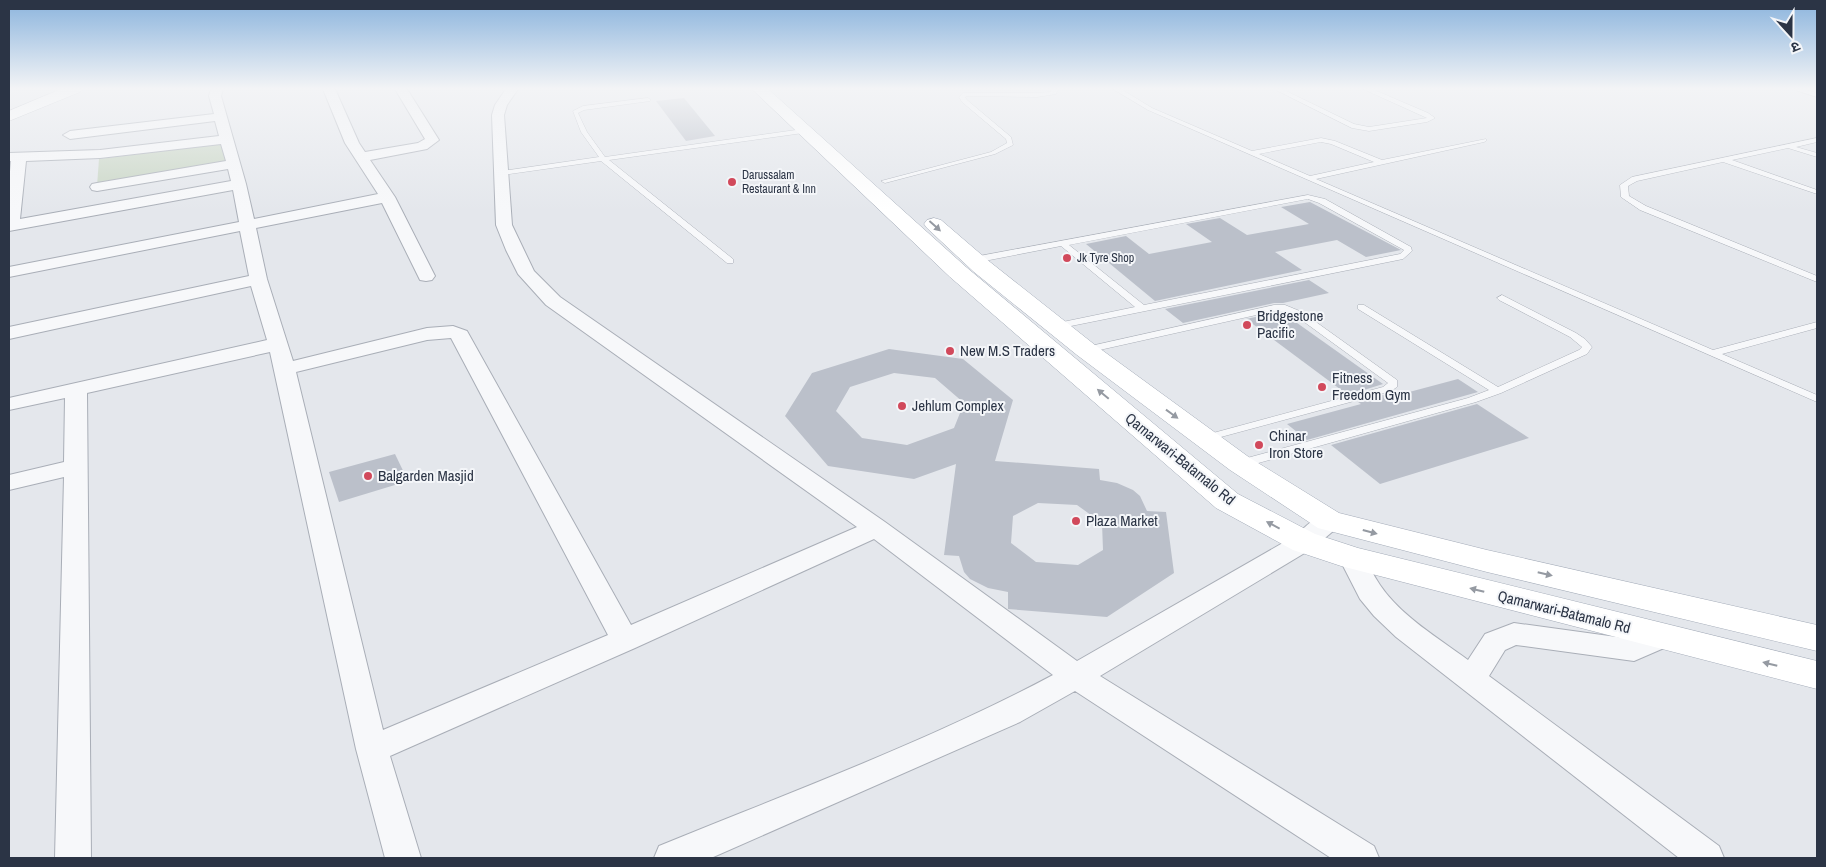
<svg xmlns="http://www.w3.org/2000/svg" width="1826" height="867" viewBox="0 0 1826 867" font-family="'Archivo Narrow','Noto Sans Devanagari',sans-serif">
	<style>
		.green { fill: #c9d6c5 }
		.building { fill: #bbc0ca; fill-rule: evenodd }
		.lines { fill: none; stroke-linecap: round; stroke-linejoin: round }
		.service-casing { stroke: #a9aeb7; stroke-width: 1 }
		.minor-casing { stroke: #a9aeb7; stroke-width: 2 }
		.secondary-casing { stroke: #a9aeb7; stroke-width: 1 }
		.primary-casing { stroke: #a3abb8; stroke-width: 1 }
		.service { fill: #f7f8fa; fill-rule: evenodd }
		.minor { fill: #f7f8fa; fill-rule: evenodd }
		.secondary { fill: #fff; fill-rule: evenodd }
		.primary { fill: #fff; fill-rule: evenodd }
		.oneway { fill: #959aa2 }
		.poi-dot { fill: #d1495b; stroke: #f4f6f9; stroke-width: 2 }
		.labels { text-anchor: middle; stroke-width: 4; stroke-linejoin: round; paint-order: stroke }
		.far-poi-label { font-size: 12px; fill: #2b3445; stroke: #f4f6f9; text-anchor: start }
		.poi-label { font-size: 15px; fill: #2b3445; stroke: #f4f6f9; text-anchor: start }
		.street-label { font-size: 15px; fill: #2b3445; stroke: #f4f6f9 }
	</style>
	<rect width="100%" height="100%" fill="#e4e7ec"/>
	<!-- green -->
	<polygon class="green" points="228,143 233,164 97,186 99,159"/>
	<!-- building -->
	<g class="building">
		<polygon points="684,98 715,136 686,141 656,101"/>
		<polygon points="1310,202 1401,250 1366,257 1337,240 1275,252 1302,270 1155,301 1086,244 1126,236 1149,254 1212,242 1186,224 1220,218 1247,235 1309,224 1281,207"/>
		<polygon points="1309,280 1329,293 1283,303 1274,303 1183,323 1165,309"/>
		<polygon points="1274,313 1283,313 1383,384 1348,395 1246,319"/>
		<path d="M889 349 963 359 1013 400 995 461 1099 469 1100 480 1117 483 1133 490 1140 496 1147 511 1166 512 1174 573 1107 617 1008 609V592L988 588 970 579 964 572 959 556 944 555 956 464 914 479 828 466 785 416 812 373ZM894 373 935 378 964 403 954 428 907 445 862 438 836 411 850 387ZM1038 503 1077 505 1102 523 1103 550 1078 565 1036 562 1011 543 1013 516Z"/>
		<polygon points="1458,379 1478,392 1307,440 1287,424 1361,404 1358,402 1394,392 1398,395"/>
		<polygon points="1477,404 1529,438 1380,484 1331,445"/>
		<polygon points="395,454 408,481 339,502 329,472"/>
	</g>
	<g class="lines">
		<!-- service casing -->
		<g class="service-casing">
			<g id="service">
				<polygon points="1052,89 1058,89 1056,94 1037,97 967,96 965,97 967,100 1011,137 1013,145 995,154 885,183 881,181 991,152 1007,143 1006,139 962,102 959,97 963,93 1037,93 1051,92"/>
				<path d="M1113 89H1121L1152 108 1252 151 1321 138 1335 141 1382 160 1486 139V141L1484 142 1316 179 1713 350 1817 322V328L1722 354 1817 395V402L1148 110ZM1321 142 1331 144 1374 162 1310 176 1259 154Z"/>
				<polygon points="1274,89 1282,89 1354,124 1369,127 1427,118 1363,89 1372,89 1428,113 1435,118 1427,122 1369,131 1352,128"/>
				<polygon points="1792,89 1803,89 1817,93 1817,97"/>
				<polygon points="648,98 651,100 650,101 584,110 578,113 587,132 605,157 803,129 806,131 803,133 609,160 733,259 733,263 727,263 601,161 502,175 498,173 502,171 599,157 581,132 573,111 583,106"/>
				<polygon points="1817,138 1817,142 1796,147 1817,153 1817,157 1788,148 1732,160 1817,190 1817,194 1723,162 1637,181 1628,186 1629,196 1646,206 1817,276 1817,282 1640,210 1621,197 1620,185 1632,177"/>
				<path d="M1308 195 1325 199 1411 247 1412 251 1403 259 1056 329 1053 328V324L1135 307 1061 246 974 263 970 260 974 257ZM1308 199 1319 203 1404 250 1400 254 1144 305 1069 245Z"/>
				<polygon points="1502,295 1576,333 1585,339 1592,347 1587,354 1501,393 1476,402 1244,467 1236,467 1234,464 1236,461 1468,398 1489,390 1358,309 1358,305 1364,305 1498,387 1579,350 1582,347 1570,337 1499,300 1497,298"/>
				<polygon points="1274,305 1285,305 1302,312 1397,380 1397,387 1391,391 1206,441 1202,440 1200,438 1202,436 1383,387 1388,383 1296,316 1284,311 1274,311 1086,353 1081,350 1086,347"/>
			</g>
		</g>
		<!-- minor casing -->
		<g class="minor-casing">
			<g id="minor">
				<path d="M211 89H223L221 96 246 184 254 219 378 194 345 143 323 89H335L359 143 365 152 418 143 425 139 395 89H407L439 140 427 149 370 160 395 197 435 276 432 280 426 281 420 280 382 203 256 228 267 279 293 361 427 328 453 326 467 331 631 625 857 527 546 305 518 274 506 250 496 225 492 115 495 105 506 89H518L507 105 504 115 512 225 534 271 560 297 885 522 1077 661 1295 536C1308 525 1320 510 1338 515L1342 521 1338 527 1313 548 1100 676 1374 846 1379 858H1331L1075 691 1020 722 711 858H654L659 846C791 792 927 742 1053 675L874 539 635 648 390 756 421 858H385L356 749 270 352 87 393 91 858H55L64 477 9 490V475L64 462 65 398 9 410V398L267 340 251 286 9 339V327L249 276 240 231 9 277V267L239 222 233 190 9 231V182L11 161H9V153L100 150 219 136 215 121 70 139 63 135 70 131 214 114 209 96ZM221 144 226 161 97 183 92 184 90 187 92 190 97 191 228 169 231 181 20 219 26 161 100 158ZM451 338 608 635 383 730 296 372 427 340Z"/>
				<path d="M1352 549 1361 552C1368 563 1373 575 1380 585 1401 616 1438 638 1468 660L1485 634 1514 623 1631 639 1661 626 1671 629 1675 637 1671 645 1634 661 1516 645 1505 650 1489 676 1719 846 1724 858H1679L1396 637 1374 616 1360 599 1339 558 1343 552Z"/>
			</g>
		</g>
		<!-- secondary casing -->
		<g class="secondary-casing">
			<polygon id="secondary" points="61,89 82,89 80,92 9,121 9,111"/>
		</g>
		<!-- primary casing -->
		<g class="primary-casing">
			<g id="primary">
				<polygon points="752,89 768,89 966,267 1238,494 1315,534 1358,548 1817,661 1817,689 1341,566 1293,550 1216,508 950,277"/>
				<polygon points="934,218 941,220 990,262 1095,345 1250,458 1339,513 1487,550 1817,625 1817,651 1487,572 1318,528 1230,470 1077,355 974,272 927,228 924,224 927,220"/>
			</g>
		</g>
		<!-- service -->
		<use href="#service" class="service"/>
		<!-- minor -->
		<use href="#minor" class="minor"/>
		<!-- secondary -->
		<use href="#secondary" class="secondary"/>
		<!-- primary -->
		<use href="#primary" class="primary"/>
	</g>
	<!-- one-way arrows -->
	<defs><path id="oneway-solid" d="M-6-.8H1V-3.2L6.5 0L1 3.2V.8H-6Z" transform="scale(1.25)"/></defs>
	<g class="oneway">
		<use href="#oneway-solid" transform="translate(935 226) rotate(42)"/>
		<use href="#oneway-solid" transform="translate(1103 394) rotate(-140)"/>
		<use href="#oneway-solid" transform="translate(1172 414) rotate(36)"/>
		<use href="#oneway-solid" transform="translate(1273 525) rotate(-152)"/>
		<use href="#oneway-solid" transform="translate(1370 532) rotate(15)"/>
		<use href="#oneway-solid" transform="translate(1545 574) rotate(13)"/>
		<use href="#oneway-solid" transform="translate(1477 590) rotate(-166)"/>
		<use href="#oneway-solid" transform="translate(1770 664) rotate(-166)"/>
	</g>
	<!-- sky -->
	<linearGradient id="sky" x2="0" y2="1"><stop stop-color="#8bb4dd"/><stop offset="0.42" stop-color="#f3f4f6"/><stop offset="1" stop-color="#f3f4f6" stop-opacity="0"/></linearGradient>
	<rect width="1826" height="211" fill="url(#sky)"/>
	<!-- markers -->
	<g class="poi-dot">
		<circle cx="732" cy="182" r="5"/>
		<circle cx="1067" cy="258" r="5"/>
		<circle cx="1247" cy="325" r="5"/>
		<circle cx="950" cy="351" r="5"/>
		<circle cx="1322" cy="387" r="5"/>
		<circle cx="902" cy="406" r="5"/>
		<circle cx="1259" cy="445" r="5"/>
		<circle cx="368" cy="476" r="5"/>
		<circle cx="1076" cy="521" r="5"/>
	</g>
	<g class="labels">
		<!-- far-poi labels -->
		<g class="far-poi-label">
			<text x="742" y="179">Darussalam<tspan x="742" dy="14">Restaurant &amp; Inn</tspan></text>
			<text x="1077" y="262">Jk Tyre Shop</text>
		</g>
		<!-- poi labels -->
		<g class="poi-label">
			<text x="1257" y="321">Bridgestone<tspan x="1257" dy="17">Pacific</tspan></text>
			<text x="960" y="356">New M.S Traders</text>
			<text x="1332" y="383">Fitness<tspan x="1332" dy="17">Freedom Gym</tspan></text>
			<text x="912" y="411">Jehlum Complex</text>
			<text x="1269" y="441">Chinar<tspan x="1269" dy="17">Iron Store</tspan></text>
			<text x="378" y="481">Balgarden Masjid</text>
			<text x="1086" y="526">Plaza Market</text>
		</g>
		<!-- street labels -->
		<g class="street-label">
			<text transform="translate(1180 459) rotate(39)" y="5">Qamarwari-Batamalo Rd</text>
			<text transform="translate(1564 612) rotate(14)" y="5">Qamarwari-Batamalo Rd</text>
		</g>
	</g>
	<!-- border -->
	<rect width="1826" height="867" fill="none" stroke="#2b3445" stroke-width="20"/>
	<!-- north arrow -->
	<g transform="translate(1791 35) rotate(159)" stroke="#f4f6f9" stroke-width="4" paint-order="stroke">
	<path d="M0-4L9 19L0 12L-9 19Z" fill="#2b3445"/>
	<text y="-8" font-size="14" font-weight="bold" text-anchor="middle" fill="#2b3445">उ</text>
	</g>
</svg>
